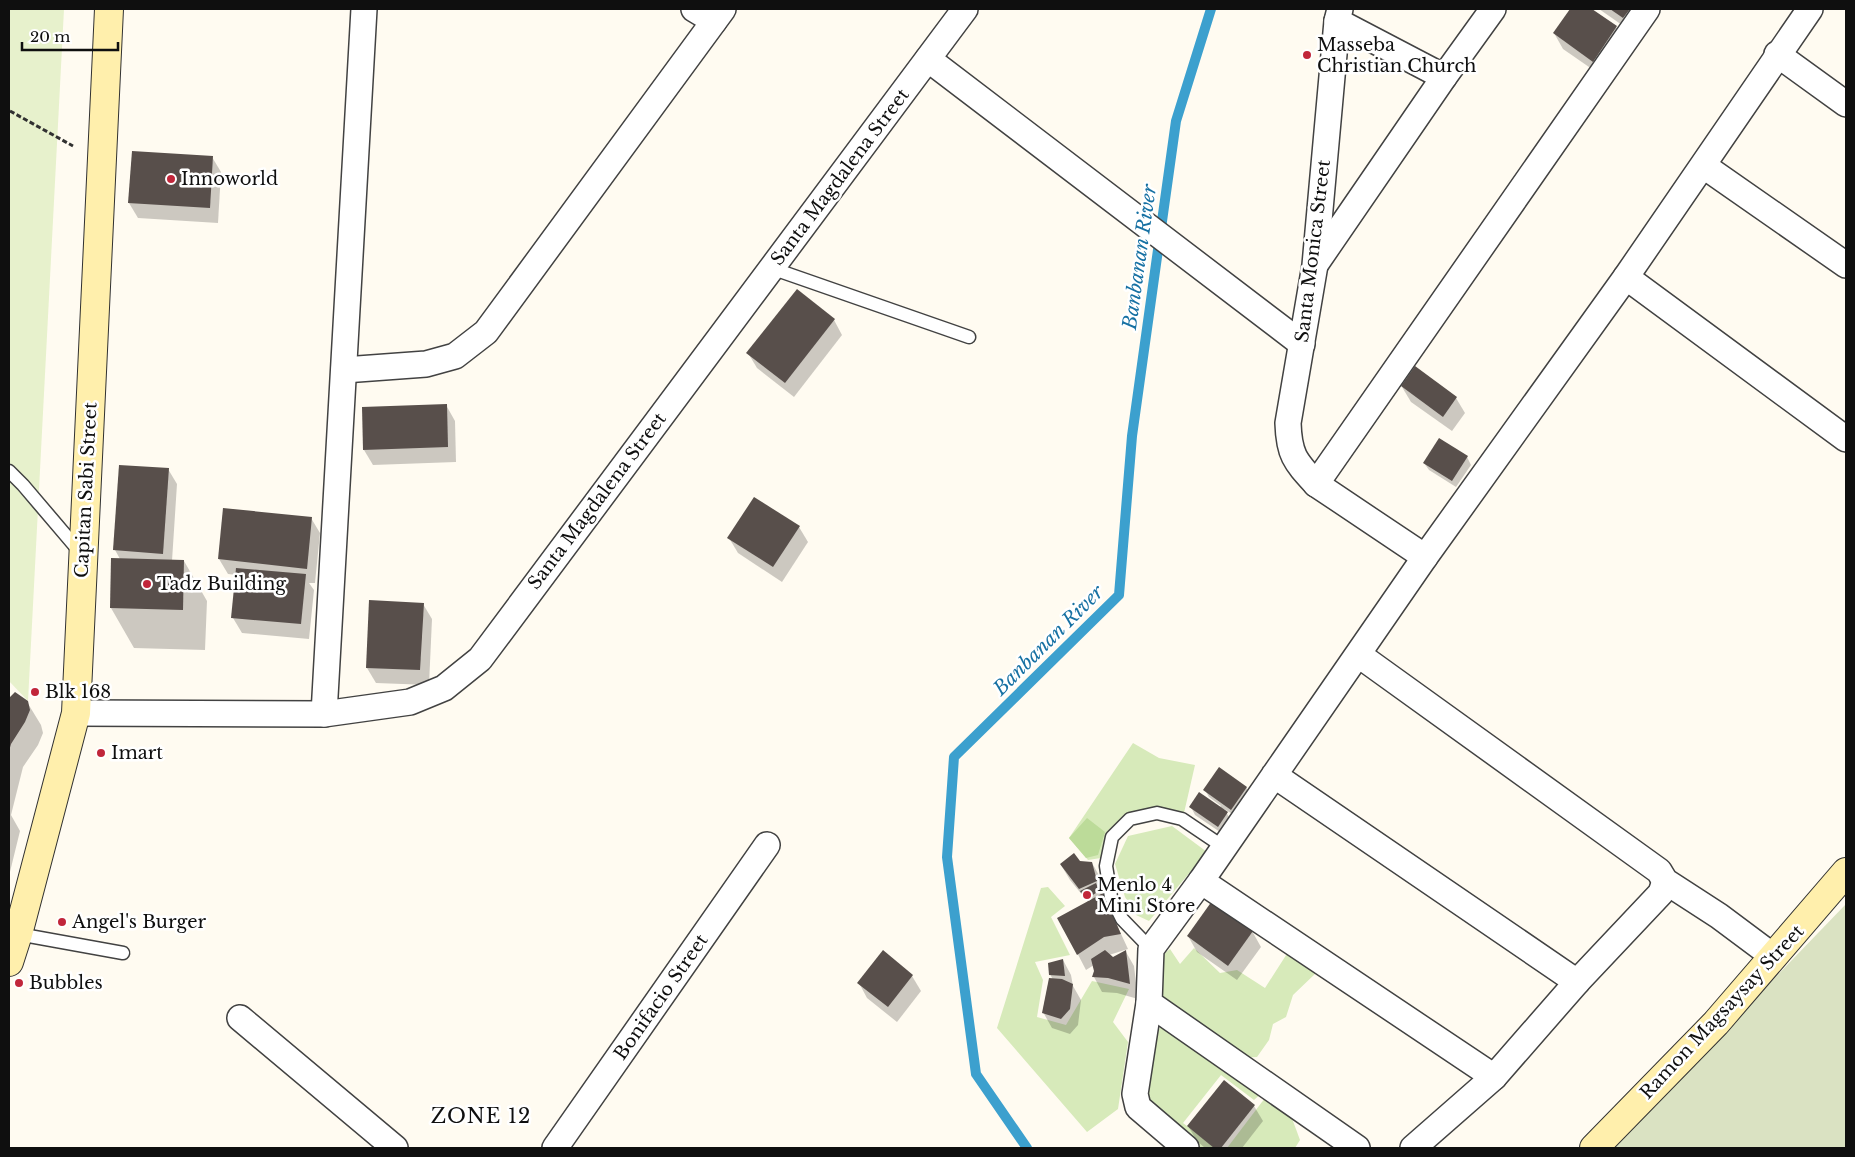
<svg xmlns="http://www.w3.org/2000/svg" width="1855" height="1157" viewBox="0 0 1855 1157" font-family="'Libre Baskerville',serif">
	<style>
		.green { fill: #d7eaba }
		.forest { fill: #bcdb99 }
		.cemetery { fill: #dae2c2 }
		.pitch { fill: #e7f1cc }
		.shadow { fill: #0003 }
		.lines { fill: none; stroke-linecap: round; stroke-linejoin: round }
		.stream { stroke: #3ca0ce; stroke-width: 10 }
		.building { fill: #584f4b }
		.lane-casing { stroke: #424242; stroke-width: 15 }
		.street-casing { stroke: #424242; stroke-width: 28 }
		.secondary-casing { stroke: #313131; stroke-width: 30 }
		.path { stroke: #313131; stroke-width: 3; stroke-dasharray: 5 2.5; stroke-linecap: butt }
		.lane { stroke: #fff; stroke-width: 12 }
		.street { stroke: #fff; stroke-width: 25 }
		.secondary { stroke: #ffefac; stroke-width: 28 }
		.poi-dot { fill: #c1263a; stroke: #fff; stroke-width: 2 }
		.labels { text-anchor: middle; stroke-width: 5; stroke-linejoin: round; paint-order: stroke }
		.poi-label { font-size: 18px; fill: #0f0f0f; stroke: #fff; text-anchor: start }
		.street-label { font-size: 18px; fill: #0f0f0f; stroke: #fff }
		.water-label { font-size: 19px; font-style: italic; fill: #1771a3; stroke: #fff }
		.quarter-label { font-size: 20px; letter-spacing: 1px; fill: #0f0f0f; stroke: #fff }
	</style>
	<rect width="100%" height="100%" fill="#fffbf1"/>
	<!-- green -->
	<g class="green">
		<polygon points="1133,743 1159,758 1195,765 1184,813 1153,807 1125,815 1108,831 1101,858 1088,860 1069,838"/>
		<polygon points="1172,826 1207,852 1149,921 1136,915 1125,897 1115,864 1128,836"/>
		<polygon points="1048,887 1065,906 1051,917 1070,955 1035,962 1043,980 1037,1017 1066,1025 1092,981 1129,989 1113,1022 1128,1042 1118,1109 1087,1132 997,1028 1041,888"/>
		<polygon points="1194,948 1220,973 1237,970 1265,988 1290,949 1316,973 1293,995 1286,1017 1273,1024 1269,1040 1257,1057 1238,1058 1197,1031 1173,1003 1154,1000 1157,960 1170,949 1180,964"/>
		<polygon points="1165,1023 1264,1091 1254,1100 1221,1075 1183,1123 1216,1148 1193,1148 1142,1104 1152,1036"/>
		<polygon points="1265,1098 1290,1113 1300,1140 1295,1148 1227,1148"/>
	</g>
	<!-- forest -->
	<polygon class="forest" points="1087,818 1105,832 1098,855 1086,858 1069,838"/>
	<!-- cemetery -->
	<polygon class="cemetery" points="1846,904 1846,1148 1611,1148"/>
	<!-- pitch -->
	<polygon class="pitch" points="9,9 64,9 28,701 9,681"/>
	<!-- shadow -->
	<g class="shadow">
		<polygon points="1571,9 1589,9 1616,27 1625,42 1602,76 1563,49 1554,33"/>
		<polygon points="1599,9 1649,9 1632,32"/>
		<polygon points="212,157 221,172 218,223 138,218 129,203"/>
		<polygon points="834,320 842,335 794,397 757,368 748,353"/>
		<polygon points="1402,387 1456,398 1465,413 1452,431 1411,402"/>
		<polygon points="446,405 455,421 456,462 373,465 364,450"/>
		<polygon points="1467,457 1471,465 1456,487 1429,470 1424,463"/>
		<polygon points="168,469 177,484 172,561 184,561 207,601 205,650 134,648 111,608 112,559 120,559 115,550"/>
		<polygon points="311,518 320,533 315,583 309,583 314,590 309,639 242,633 233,618 237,575 228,574 219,559"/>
		<polygon points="799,527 808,542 782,582 738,553 729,538"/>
		<polygon points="423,604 432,619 429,685 376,683 367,668"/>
		<polygon points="15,693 27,702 41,725 43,733 38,745 23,767 11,815 20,831 9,876 9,700"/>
		<polygon points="1246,787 1250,795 1236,816 1224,809 1231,820 1223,834 1195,815 1191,807 1219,808 1221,806 1209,797 1205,790"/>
		<polygon points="1080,862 1092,863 1101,879 1104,897 1128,949 1109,955 1113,958 1126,952 1134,966 1138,999 1117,993 1102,992 1094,977 1095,971 1094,965 1086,970 1059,918 1088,902 1070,880 1061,865"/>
		<polygon points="1252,931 1261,947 1237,980 1197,952 1188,936"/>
		<polygon points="883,952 912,976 921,991 897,1022 867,998 859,983"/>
		<polygon points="1063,960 1071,975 1073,986 1081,1000 1078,1025 1070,1034 1052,1028 1043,1012 1053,980 1050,974"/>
		<polygon points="1224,1082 1254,1106 1263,1121 1242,1148 1205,1148 1197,1141 1188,1126"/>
	</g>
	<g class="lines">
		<!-- stream -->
		<polyline class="stream" points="1027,1148 976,1074 947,857 954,757 1119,595 1132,436 1176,121 1211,9"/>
	</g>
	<!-- building -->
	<g class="building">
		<polygon points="1570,9 1592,9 1617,26 1593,62 1553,33"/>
		<polygon points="1610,9 1630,9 1623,18"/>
		<polygon points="132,151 213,156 210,208 128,203"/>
		<polygon points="797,289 835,319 785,383 746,353"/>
		<polygon points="1415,366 1457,397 1443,417 1401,386"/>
		<polygon points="447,404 448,447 363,450 362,407"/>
		<polygon points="1439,438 1468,456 1452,481 1423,463"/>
		<polygon points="119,465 169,468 163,554 113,550"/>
		<polygon points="754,497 800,526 773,567 727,538"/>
		<polygon points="223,508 312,517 307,569 218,559"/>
		<polygon points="111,558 184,560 183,610 110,608"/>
		<polygon points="236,568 306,574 301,624 231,618"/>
		<polygon points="369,600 424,603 420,670 366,668"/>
		<polygon points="15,692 28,701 30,710 25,722 11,744 9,751 9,698"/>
		<polygon points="1219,767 1247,787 1231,810 1203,790"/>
		<polygon points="1199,792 1228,812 1218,827 1189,807"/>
		<polygon points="1074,853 1080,861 1092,862 1097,881 1079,889 1060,864"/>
		<polygon points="1096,883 1099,891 1085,900 1080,891"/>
		<polygon points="1103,893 1121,934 1104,937 1077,955 1057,918"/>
		<polygon points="1212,901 1253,931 1228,966 1187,936"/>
		<polygon points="883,950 913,975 888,1007 857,983"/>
		<polygon points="1105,950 1113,957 1126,950 1130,984 1108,978 1092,977 1094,971 1091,959"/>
		<polygon points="1063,959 1065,976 1049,975 1048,963"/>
		<polygon points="1049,978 1062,979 1073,984 1070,1009 1061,1019 1042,1013"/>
		<polygon points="1224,1080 1255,1105 1221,1148 1214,1148 1187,1126"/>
	</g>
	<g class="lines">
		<!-- lane casing -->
		<g class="lane-casing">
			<g id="lane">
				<polyline points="771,268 969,337"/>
				<polyline points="9,471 23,485 80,552"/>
				<polyline points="18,934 123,953"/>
				<polyline points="1151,949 1122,919 1111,897 1106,866 1112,837 1130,819 1157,813 1182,819 1225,848"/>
			</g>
		</g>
		<!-- street casing -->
		<g class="street-casing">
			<g id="street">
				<polyline points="694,9 714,21"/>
				<polyline points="1337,21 1444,77 1493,9"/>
				<polyline points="1777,54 1846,104"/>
				<polyline points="928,59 1302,344"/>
				<polyline points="1704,166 1846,265"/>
				<polyline points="1317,262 1444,77"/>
				<polyline points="1626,277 1810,9"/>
				<polyline points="344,370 426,364 455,356 486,332 723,9"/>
				<path d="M1316 484C1295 461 1289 455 1288 423L1315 265 1337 21 1340 9"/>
				<polyline points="1425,557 1316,484 1647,9"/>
				<polyline points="1359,655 1659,871 1665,881 1719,916 1774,957"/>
				<polyline points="76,713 324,714 410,702 444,688 480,659 965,9"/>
				<polyline points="324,714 364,9"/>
				<polyline points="1274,775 1577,982 1494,1077 1201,881 1425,557 1626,277 1846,439"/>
				<polyline points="1201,881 1151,949 1149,1003 1357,1148"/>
				<polyline points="1577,982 1661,893 1665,881"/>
				<polyline points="1149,1003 1135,1094 1138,1107 1186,1148"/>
				<polyline points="240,1018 395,1148"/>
				<polyline points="555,1148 767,845"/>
				<polyline points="1413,1148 1494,1077"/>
			</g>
		</g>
		<!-- secondary casing -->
		<g class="secondary-casing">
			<g id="secondary">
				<polyline points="9,962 18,934 76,713 109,9"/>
				<polyline points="1594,1148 1716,1023 1846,872"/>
			</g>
		</g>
		<!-- path -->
		<polyline class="path" points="10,111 73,146"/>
		<!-- lane -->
		<use href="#lane" class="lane"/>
		<!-- street -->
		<use href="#street" class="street"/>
		<!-- secondary -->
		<use href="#secondary" class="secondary"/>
	</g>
	<!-- markers -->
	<g class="poi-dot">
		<circle cx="1307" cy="55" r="5"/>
		<circle cx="171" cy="179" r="5"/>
		<circle cx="147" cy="584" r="5"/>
		<circle cx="35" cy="692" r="5"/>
		<circle cx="101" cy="753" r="5"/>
		<circle cx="1087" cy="895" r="5"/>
		<circle cx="62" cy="922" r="5"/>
		<circle cx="19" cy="983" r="5"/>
	</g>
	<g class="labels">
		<!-- poi labels -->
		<g class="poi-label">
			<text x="1317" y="51">Masseba<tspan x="1317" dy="21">Christian Church</tspan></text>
			<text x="181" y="185">Innoworld</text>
			<text x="157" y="590">Tadz Building</text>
			<text x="45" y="698">Blk 168</text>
			<text x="111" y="759">Imart</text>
			<text x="1097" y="891">Menlo 4<tspan x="1097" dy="21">Mini Store</tspan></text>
			<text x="72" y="928">Angel's Burger</text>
			<text x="29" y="989">Bubbles</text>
		</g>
		<!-- street labels -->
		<g class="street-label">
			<text transform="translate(840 177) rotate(-53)" y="6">Santa Magdalena Street</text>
			<text transform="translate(1313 251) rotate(-83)" y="6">Santa Monica Street</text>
			<text transform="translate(86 490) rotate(-87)" y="6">Capitan Sabi Street</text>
			<text transform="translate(597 501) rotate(-53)" y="6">Santa Magdalena Street</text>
			<text transform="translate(661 997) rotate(-55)" y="6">Bonifacio Street</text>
			<text transform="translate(1722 1012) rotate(-47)" y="6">Ramon Magsaysay Street</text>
		</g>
		<!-- water labels -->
		<g class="water-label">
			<text transform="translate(1139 257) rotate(-82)" y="7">Banbanan River</text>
			<text transform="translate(1048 640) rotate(-45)" y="7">Banbanan River</text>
		</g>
		<!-- quarter labels -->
		<g class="quarter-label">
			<text x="481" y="1123">ZONE 12</text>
		</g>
	</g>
	<!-- border -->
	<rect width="1855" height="1157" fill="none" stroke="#0f0f0f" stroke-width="20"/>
	<!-- scale -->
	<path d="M22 42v8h96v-8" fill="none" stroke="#0f0f0f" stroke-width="2.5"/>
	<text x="30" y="42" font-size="15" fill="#0f0f0f" stroke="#ffffff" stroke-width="4" paint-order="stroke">20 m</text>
</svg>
